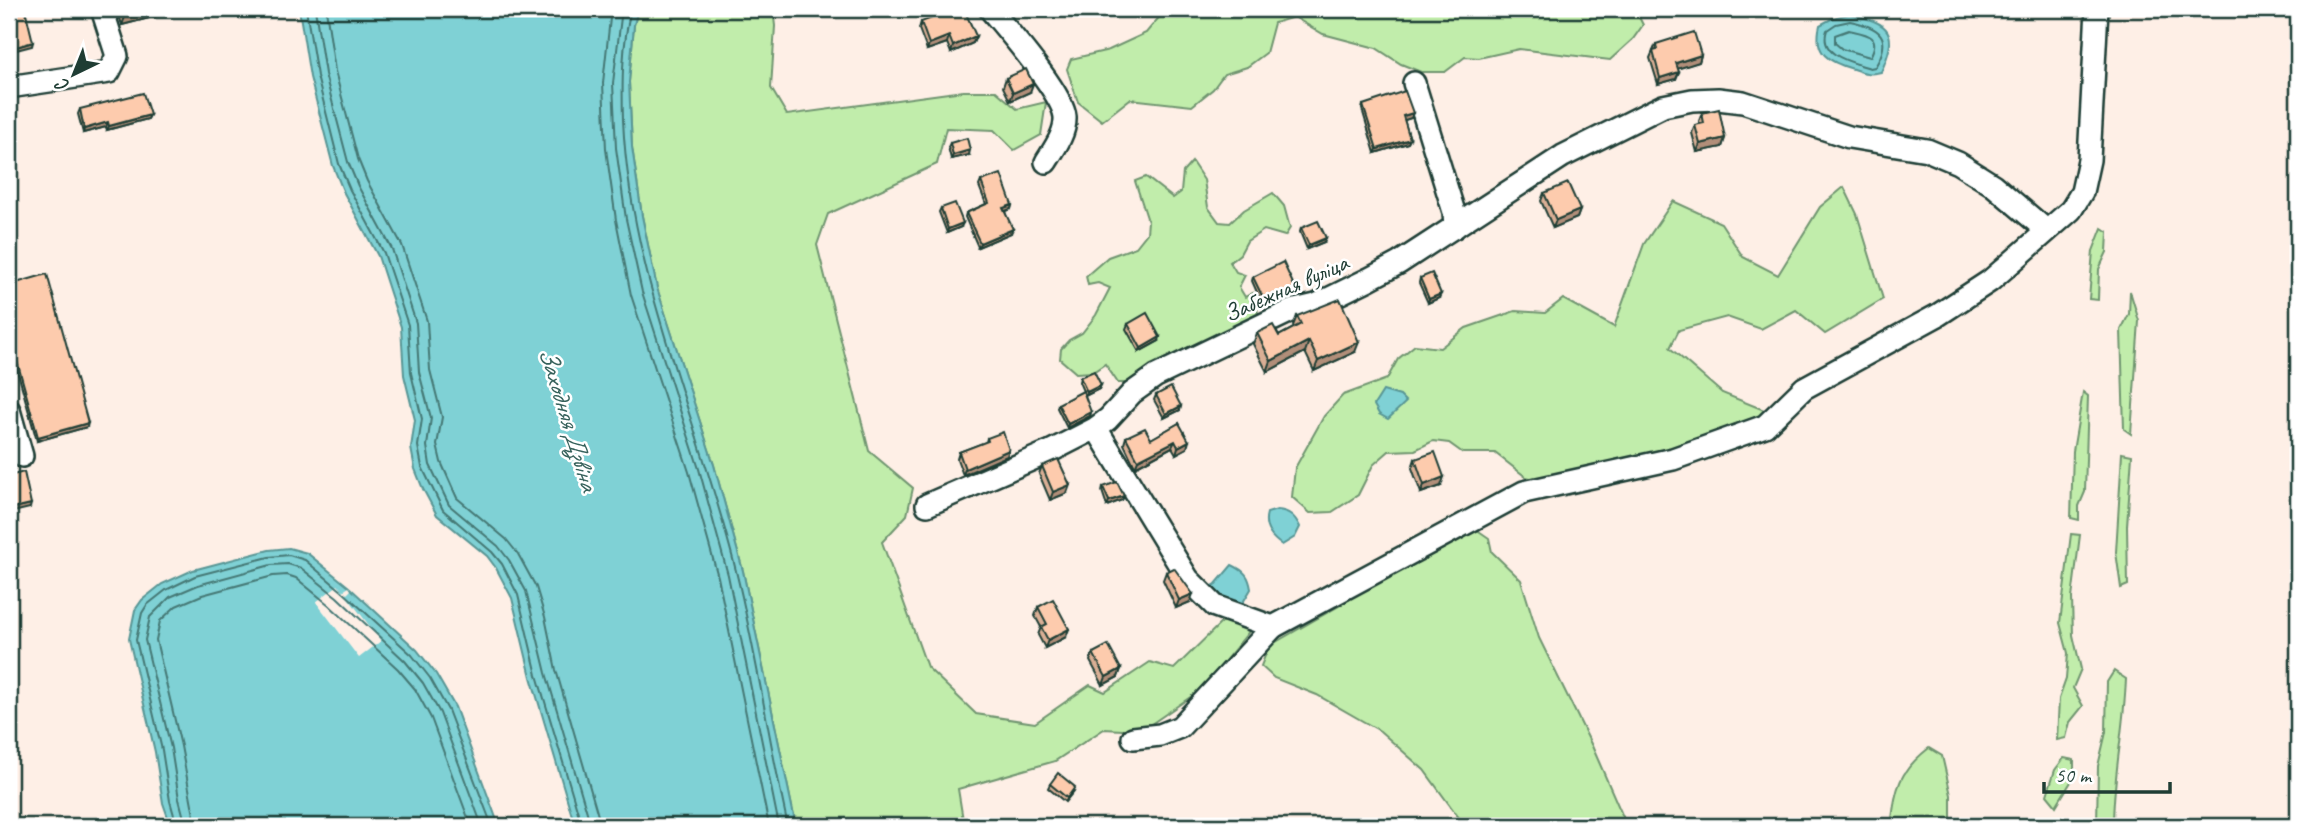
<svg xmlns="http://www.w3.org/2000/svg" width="2307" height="835" viewBox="0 0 2307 835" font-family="Caveat,sans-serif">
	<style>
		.green { fill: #c1edab; stroke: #709570; stroke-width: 2 }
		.water { fill: #7fd1d5; stroke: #599695; stroke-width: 2 }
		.pier { fill: #feefe6 }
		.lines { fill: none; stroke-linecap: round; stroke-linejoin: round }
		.shore { stroke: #457874; stroke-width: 2 }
		.minor-casing { stroke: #1f3d34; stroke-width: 26 }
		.minor { stroke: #fff; stroke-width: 21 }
		.wall { fill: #daaf95; stroke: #1f3d34; stroke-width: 2 }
		.shaded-wall { fill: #b18e79; stroke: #1f3d34; stroke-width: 2 }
		.building { fill: #fdcbad; stroke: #1f3d34; stroke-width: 2 }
		.labels { text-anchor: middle; stroke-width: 5; stroke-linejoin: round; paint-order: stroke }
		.street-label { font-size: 24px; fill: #1f3d34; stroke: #fff }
		.water-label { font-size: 26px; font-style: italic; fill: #37625c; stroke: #fff }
	</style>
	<rect width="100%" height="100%" fill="#feefe6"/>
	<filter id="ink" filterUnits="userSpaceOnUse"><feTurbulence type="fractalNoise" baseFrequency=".0143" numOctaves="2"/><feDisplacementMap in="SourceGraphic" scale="14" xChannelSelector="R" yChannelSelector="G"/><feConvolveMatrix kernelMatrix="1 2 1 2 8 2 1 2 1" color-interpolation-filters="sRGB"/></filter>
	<g filter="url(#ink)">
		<!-- green -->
		<g class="green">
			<polygon points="638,9 773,9 775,26 771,88 787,115 963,91 996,91 1017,109 1046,102 1041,135 1014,150 994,130 946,128 937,164 828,214 817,245 869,451 913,488 907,515 882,542 927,667 976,714 1035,723 1090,685 1105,692 1150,662 1174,669 1227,617 1252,628 1202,689 1141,731 1104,729 1055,761 958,789 964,826 796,826 743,571 714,465 657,288 642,216 632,147 629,82 634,25"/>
			<polygon points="1166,9 1635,9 1643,25 1633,39 1610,60 1519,49 1479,58 1465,57 1445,72 1421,72 1401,64 1376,48 1323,34 1294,17 1274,23 1266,53 1247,67 1224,74 1213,89 1192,106 1130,99 1102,121 1078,102 1067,69 1071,59 1109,50 1146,33"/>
			<polygon points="1192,162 1204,180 1208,207 1219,222 1230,223 1244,210 1273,193 1284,206 1290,228 1285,236 1264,230 1247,241 1240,254 1230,262 1236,272 1245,275 1239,287 1245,297 1253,293 1259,317 1182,358 1147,369 1126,383 1118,383 1105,364 1093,372 1076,373 1060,359 1061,349 1069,340 1082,333 1096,315 1110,288 1098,283 1088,285 1086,276 1108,257 1136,247 1147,233 1148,221 1135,181 1146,177 1173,198 1181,192 1183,172"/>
			<polygon points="1844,187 1857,214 1883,299 1825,334 1796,310 1761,329 1727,317 1679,330 1670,348 1722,393 1769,412 1673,448 1546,482 1526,477 1495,453 1463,453 1449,443 1433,441 1415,450 1389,451 1373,465 1358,495 1332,512 1310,513 1292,497 1295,468 1324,416 1343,395 1387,379 1398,359 1415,345 1440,348 1466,328 1515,311 1545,313 1563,299 1614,327 1644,244 1673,201 1721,223 1743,257 1778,275 1820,207"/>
			<polygon points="2102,228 2108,232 2107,252 2099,269 2098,300 2089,299 2093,251"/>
			<polygon points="2130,291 2139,321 2131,434 2124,429 2121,330 2129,314"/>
			<polygon points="2083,392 2088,396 2085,492 2079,506 2079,520 2071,518 2073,451"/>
			<polygon points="2122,453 2132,455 2127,526 2128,585 2121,588 2116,552"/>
			<polygon points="1473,527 1489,538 1492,552 1521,580 1539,638 1592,746 1627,826 1465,826 1424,770 1380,731 1317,695 1274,678 1261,666 1269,646 1339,606 1433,546"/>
			<polygon points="2071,534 2080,535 2072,598 2073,635 2081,669 2073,688 2083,706 2070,722 2066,738 2057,740 2059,699 2066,679 2068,653 2060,623"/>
			<path d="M2114 671 2126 679C2124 729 2113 777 2113 826H2097L2098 766 2106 732 2107 682Z"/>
			<path d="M1929 748 1942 756 1951 795V826H1891C1896 789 1897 773 1929 748Z"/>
			<polygon points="2064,758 2074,760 2074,777 2056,806 2047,795 2055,770"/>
		</g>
		<!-- water -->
		<g class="water">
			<polygon points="299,9 638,9 634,25 629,82 632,147 642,216 657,288 714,465 743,571 796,826 575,826 531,677 512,598 496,568 487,556 437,515 423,489 415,469 411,448 415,420 404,375 401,327 378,256 344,193 333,166 310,77"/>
			<path d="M1849 14C1891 23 1899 32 1881 72 1870 75 1864 73 1853 69 1829 62 1813 54 1820 25L1833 18Z"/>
			<polygon points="1383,391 1400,396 1406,402 1388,419 1379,414 1374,405"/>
			<path d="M1277 510C1289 511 1295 516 1300 527L1295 537 1282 545C1270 537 1263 527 1267 513Z"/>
			<polygon points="289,548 307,553 349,587 417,650 436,674 455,707 499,826 171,826 163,803 155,752 129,639 135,610 142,600 162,584 193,570 269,550"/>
			<path d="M1232 565C1245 571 1249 576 1251 589L1242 604 1229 605 1209 588 1216 584Z"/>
		</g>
		<!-- pier -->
		<polygon class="pier" points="338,585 343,591 349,587 351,590 346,595 381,641 359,658 316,602"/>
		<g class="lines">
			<!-- shore -->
			<g class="shore">
				<polyline points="306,9 317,76 339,164 350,190 384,253 408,325 411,373 422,419 418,446 422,467 443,510 492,552 502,564 518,595 537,675 582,826"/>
				<polyline points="315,9 325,74 348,162 358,186 392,249 416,323 419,372 431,418 427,446 430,465 449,505 498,546 509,560 526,591 546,673 591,826"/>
				<polyline points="326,9 335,71 358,159 367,181 402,245 427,321 430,370 442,417 437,445 441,462 457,498 506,539 518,554 536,587 545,617 556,670 601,826"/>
				<polyline points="611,9 603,83 606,149 616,220 631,295 689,472 718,577 769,826"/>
				<polyline points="622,9 613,83 616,148 626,219 642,292 699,469 728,575 779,826"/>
				<path d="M631 9C622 45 622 83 623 120 630 277 699 420 736 571 757 656 769 742 788 826"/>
				<path d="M1850 21C1879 27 1894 36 1875 67L1870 68C1852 62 1818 56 1827 30L1836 24Z"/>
				<path d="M1849 30C1867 34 1882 35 1870 57L1842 49 1835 43V35Z"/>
				<polyline points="177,826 170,801 162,750 136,640 142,613 147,605 166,590 195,576 269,557 289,555 305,560 343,592 412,655 430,678 448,710 492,826"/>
				<polyline points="186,826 179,799 171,748 145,640 150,617 170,597 198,585 271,565 288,564 301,568 337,597 405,661 423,683 440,713 482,826"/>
				<polyline points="196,826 181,746 156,640 160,621 176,606 202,595 273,576 287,575 296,578 329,605 398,669 415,689 431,718 471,826"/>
			</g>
			<!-- minor casing -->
			<g class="minor-casing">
				<g id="minor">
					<path d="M990 9C1007 30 1063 93 1065 117 1066 133 1054 149 1046 162"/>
					<polyline points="1414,83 1454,212 1455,227"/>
					<polyline points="9,87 109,72 117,56 102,9"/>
					<polyline points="9,410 22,456"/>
					<polyline points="1096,428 1188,579 1215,606 1273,627 1524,492 1673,459 1765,426 1804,388 1938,315 1990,281 2071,210 2082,192 2089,160 2097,9"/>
					<polyline points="927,505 1049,452 1096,428 1108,419 1132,393 1156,376 1291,311 1316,305 1369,279 1399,263 1563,156 1663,106 1692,100 1718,99 1743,102 1849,137 1927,150 1958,163 1993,185 2046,230"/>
					<polyline points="1133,738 1160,735 1180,727 1273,627"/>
				</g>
			</g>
			<!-- minor -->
			<use href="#minor" class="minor"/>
		</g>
		<!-- wall -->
		<g class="wall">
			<polygon points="117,9 167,9 165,14 122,25"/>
			<polygon points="921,22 976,36 973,43 951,53 947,43 927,50 919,29"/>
			<polygon points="1656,44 1701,55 1699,62 1678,68 1676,79 1658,84 1650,58"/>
			<polygon points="1006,78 1030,92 1010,101 1003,87"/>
			<polygon points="1363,105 1411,118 1404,120 1410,139 1408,143 1375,153 1362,109"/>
			<polygon points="80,109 150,115 148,119 107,130 106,127 83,133 78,114"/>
			<polygon points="1702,113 1725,138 1722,147 1697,152 1692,133 1695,125 1699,124 1699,121"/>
			<polygon points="950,143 969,155 951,159 948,147"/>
			<polygon points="981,181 1012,205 1011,209 1005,211 1011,233 978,247 965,217 966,213 986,204 979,186"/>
			<polygon points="1544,193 1580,210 1577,218 1553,228 1541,201"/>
			<polygon points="941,208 961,227 947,233 939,212"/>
			<polygon points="1301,228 1324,242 1307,249 1300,232"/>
			<polygon points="1253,277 1295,288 1294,292 1263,306 1252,281"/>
			<polygon points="1420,278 1439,298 1428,303 1419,283"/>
			<polygon points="9,285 87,427 37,441 9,341"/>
			<polygon points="1297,316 1355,352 1314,371 1305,352 1267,372 1253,344 1257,333 1279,336 1294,328 1293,326"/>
			<polygon points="1128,324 1159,341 1139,352 1126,329"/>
			<polygon points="1080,377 1101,385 1099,389 1085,396 1079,382"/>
			<polygon points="1156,395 1181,406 1180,410 1164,418 1154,400"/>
			<polygon points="1058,404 1091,412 1090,416 1067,428 1057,408"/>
			<polygon points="1179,423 1187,448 1176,454 1172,447 1135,467 1124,444 1126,437 1151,439"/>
			<polygon points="987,438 1009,450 1007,456 963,475 957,459 959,452 986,442"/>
			<polygon points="1415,459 1441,486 1421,493 1412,468"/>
			<polygon points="1042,466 1067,493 1050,500 1039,474"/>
			<polygon points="1103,487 1124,496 1122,500 1107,506 1102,491"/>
			<polygon points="1166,572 1190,602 1176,608 1163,580"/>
			<polygon points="1038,607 1066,637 1045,648 1038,635 1041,627 1035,616"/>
			<polygon points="1093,653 1121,669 1118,677 1103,685 1090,661"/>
			<polygon points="1050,784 1074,791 1065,802 1048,788"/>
		</g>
		<!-- shaded-wall -->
		<g class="shaded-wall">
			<polygon points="156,9 167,9 165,14 122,25 125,17"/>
			<polygon points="949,36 947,43 927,50 929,44"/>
			<polygon points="976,36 973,43 951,53 953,46"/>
			<polygon points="33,42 32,46 9,52 9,49"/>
			<polygon points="1701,55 1699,62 1674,70 1676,63"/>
			<polygon points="1679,72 1676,79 1658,84 1660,78"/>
			<polygon points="1033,84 1030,92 1010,101 1013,93"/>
			<polygon points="1413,113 1411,118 1402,121 1403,116"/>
			<polygon points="150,115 148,119 107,130 109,126"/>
			<polygon points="108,122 106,127 83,133 84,129"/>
			<polygon points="1725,138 1722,147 1697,152 1700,144"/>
			<polygon points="1410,139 1408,143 1375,153 1377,149"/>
			<polygon points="970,150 969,155 951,159 953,155"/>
			<polygon points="1012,205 1011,209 1002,212 1003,208"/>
			<polygon points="1580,210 1577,218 1553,228 1556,220"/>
			<polygon points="963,223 961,227 947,233 948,229"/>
			<polygon points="1013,229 1011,233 978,247 980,243"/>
			<polygon points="1326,238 1324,242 1307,249 1309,245"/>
			<polygon points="1295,288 1294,292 1263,306 1265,302"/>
			<polygon points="1441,294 1439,298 1428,303 1429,299"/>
			<polygon points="1160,337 1159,341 1139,352 1141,348"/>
			<polygon points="1309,341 1305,352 1267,372 1271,361"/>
			<polygon points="1359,342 1355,352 1314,371 1318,361"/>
			<polygon points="1101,385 1099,389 1085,396 1087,392"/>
			<polygon points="1181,406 1180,410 1164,418 1166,414"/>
			<polygon points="1091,412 1090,416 1067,428 1068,424"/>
			<polygon points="88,423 87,427 37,441 38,437"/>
			<polygon points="1175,441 1172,447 1135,467 1138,460"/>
			<polygon points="1189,441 1187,448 1176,454 1178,447"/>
			<polygon points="1009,450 1007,456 963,475 965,469"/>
			<polygon points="1444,477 1441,486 1421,493 1424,485"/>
			<polygon points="1070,485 1067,493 1050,500 1053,492"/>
			<polygon points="1124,496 1122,500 1107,506 1109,501"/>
			<polygon points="31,504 30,508 9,513 9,509"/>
			<polygon points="1193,594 1190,602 1176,608 1179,600"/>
			<polygon points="1069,629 1066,637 1045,648 1048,640"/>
			<polygon points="1121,669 1118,677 1103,685 1106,677"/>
		</g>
		<!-- building -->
		<g class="building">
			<polygon points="9,9 25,9 33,42 9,49"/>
			<polygon points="123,9 156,9 125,17"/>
			<polygon points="957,9 964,9 976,36 953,46 949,36 929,44 921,22"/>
			<polygon points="1694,32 1701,55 1676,63 1679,72 1660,78 1653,51 1657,50 1656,44"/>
			<polygon points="1026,69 1033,84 1013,93 1006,78"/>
			<polygon points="1405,91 1413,113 1403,116 1410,139 1377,149 1363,105"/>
			<polygon points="143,93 150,115 109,126 108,122 84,129 80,109"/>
			<polygon points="1719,109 1725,138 1700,144 1695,125 1704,123 1702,113"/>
			<polygon points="967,138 970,150 953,155 950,143"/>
			<polygon points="1001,174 1012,205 1003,208 1013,229 980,243 966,213 989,203 981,181"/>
			<polygon points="1568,183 1580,210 1556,220 1544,193"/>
			<polygon points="955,203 963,223 948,229 941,208"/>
			<polygon points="1318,221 1326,238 1309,245 1301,228"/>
			<polygon points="1283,262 1295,288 1265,302 1253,277"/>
			<polygon points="1432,273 1441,294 1429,299 1420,278"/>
			<polygon points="47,274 88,423 38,437 9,332 9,285"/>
			<polygon points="1340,299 1359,342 1318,361 1309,341 1271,361 1257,333 1273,325 1279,336 1301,324 1297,316"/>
			<polygon points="1147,313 1160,337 1141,348 1128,324"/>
			<polygon points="1094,371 1101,385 1087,392 1080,377"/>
			<polygon points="1171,387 1181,406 1166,414 1156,395"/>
			<polygon points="1083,391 1091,412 1068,424 1058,404"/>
			<polygon points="1179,423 1189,441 1178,447 1175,441 1138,460 1126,437 1145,428 1151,439"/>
			<polygon points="1003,432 1009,450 965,469 959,452 988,441 987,438"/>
			<polygon points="1435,452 1444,477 1424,485 1415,459"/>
			<polygon points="1058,459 1070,485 1053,492 1042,466"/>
			<polygon points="24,472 31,504 9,509 9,476"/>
			<polygon points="1117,482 1124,496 1109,501 1103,487"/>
			<polygon points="1174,568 1193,594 1179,600 1166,572"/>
			<polygon points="1053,599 1069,629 1048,640 1041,627 1047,624 1038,607"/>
			<polygon points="1108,645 1121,669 1106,677 1093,653"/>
			<polygon points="1058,773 1075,787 1067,798 1050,784"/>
		</g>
	</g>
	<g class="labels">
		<!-- street labels -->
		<g class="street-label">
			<text transform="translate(1286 288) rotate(-24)" y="8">Забежная вуліца</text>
		</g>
		<!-- water labels -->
		<g class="water-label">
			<text transform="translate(569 419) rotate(73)" y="9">Заходняя Дзвіна</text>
		</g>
	</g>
	<!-- margin -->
	<rect width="2307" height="835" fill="none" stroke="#fff" stroke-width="35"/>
	<rect x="18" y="18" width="2272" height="800" fill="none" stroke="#1f3d34" stroke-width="2.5" filter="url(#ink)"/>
	<!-- north arrow -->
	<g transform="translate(74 74) rotate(223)" stroke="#ffffff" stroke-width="5" paint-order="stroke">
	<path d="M0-5L12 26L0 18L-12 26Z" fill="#1f3d34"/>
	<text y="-10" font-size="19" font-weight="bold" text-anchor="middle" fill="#1f3d34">С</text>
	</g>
	<!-- scale -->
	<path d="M2044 782v10h126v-10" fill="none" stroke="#1f3d34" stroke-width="3.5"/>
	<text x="2055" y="782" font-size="21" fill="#1f3d34" stroke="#ffffff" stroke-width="5" paint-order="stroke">50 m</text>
</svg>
